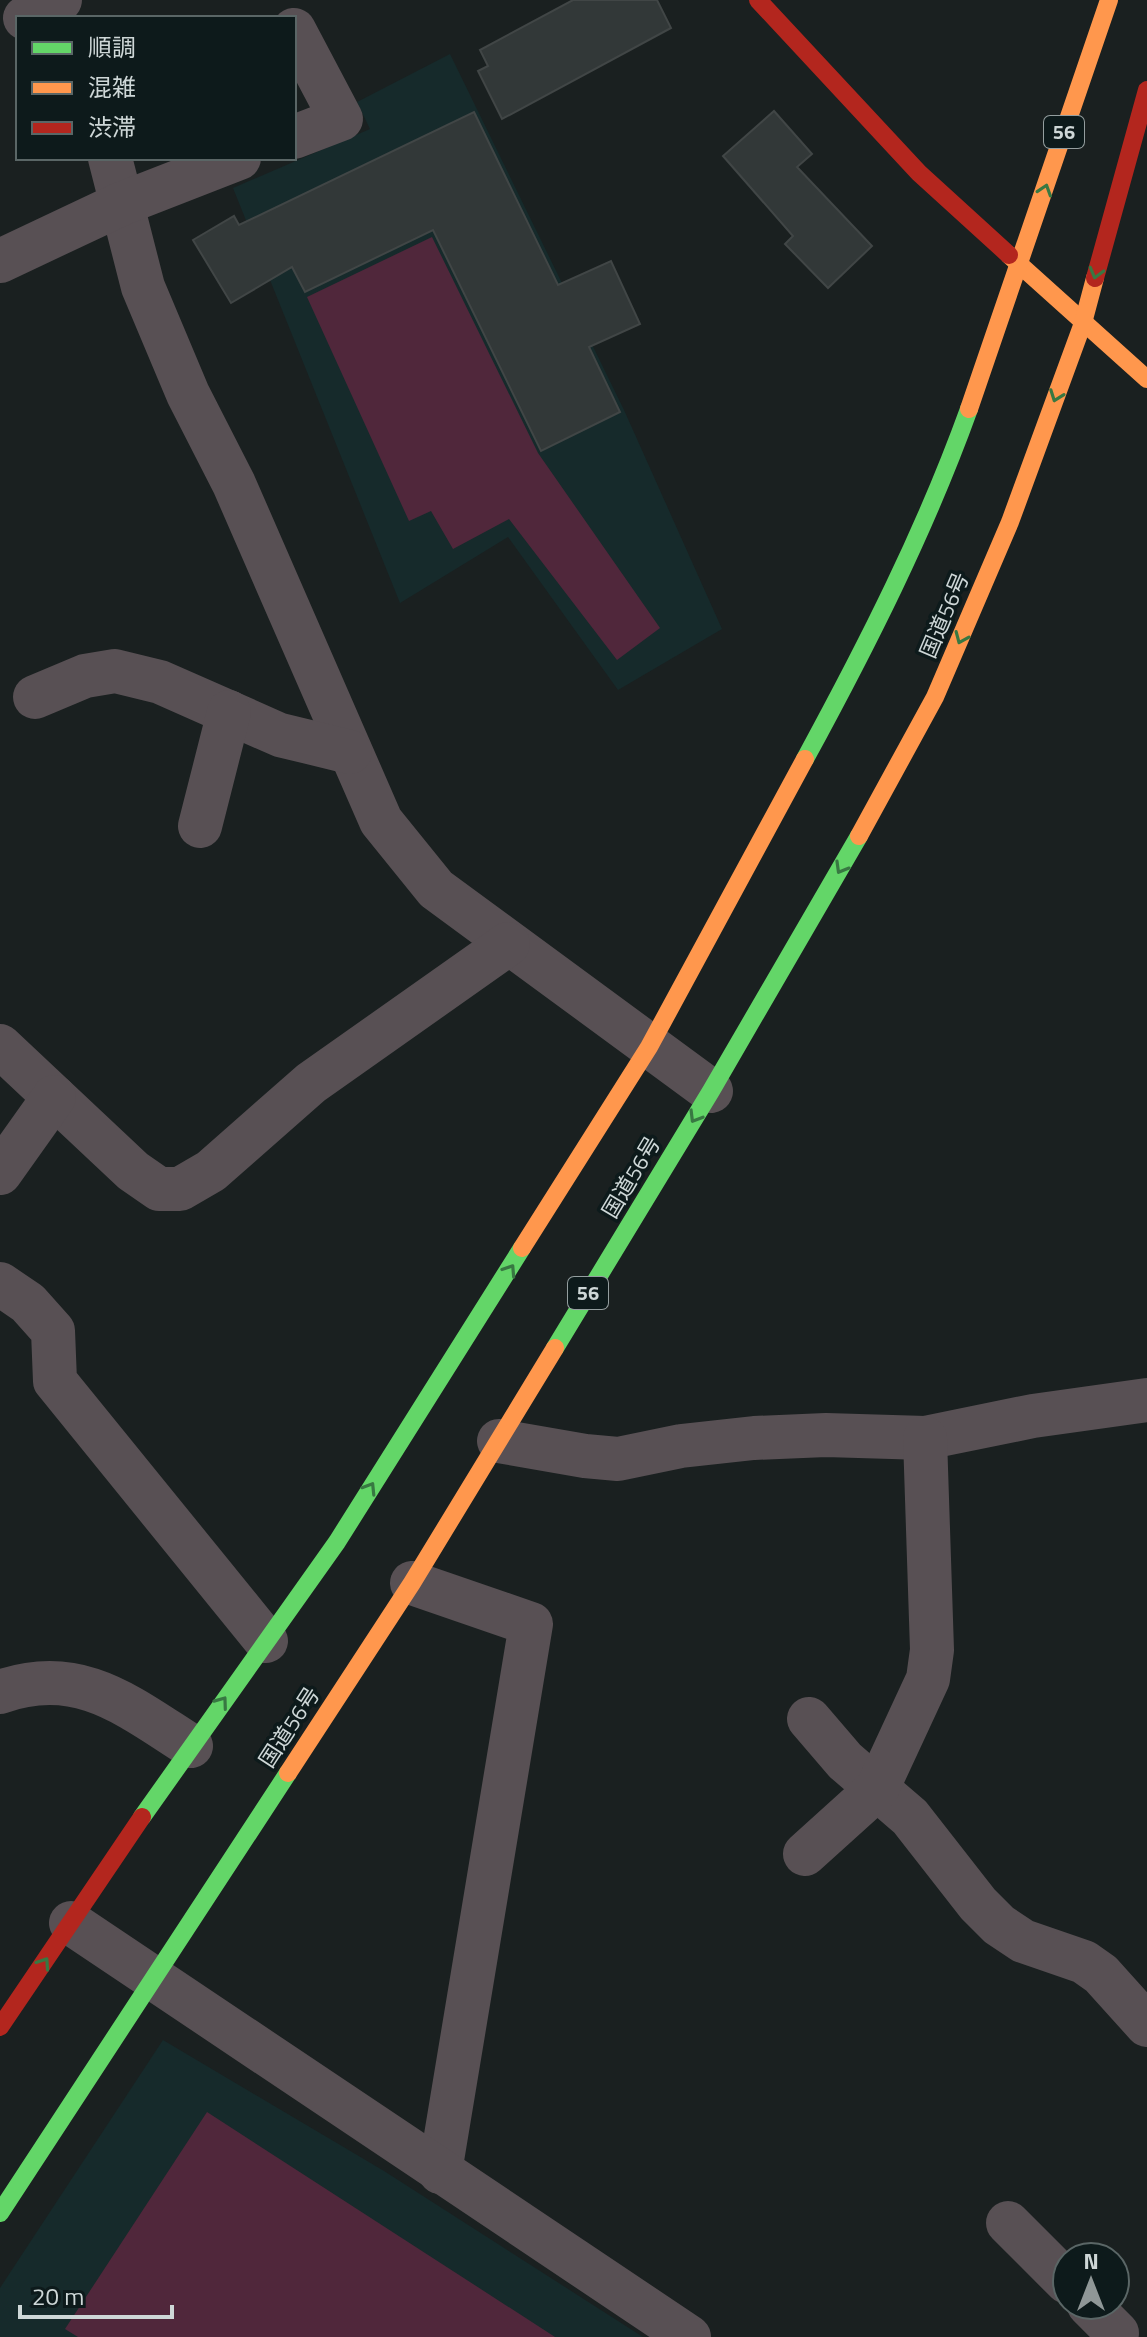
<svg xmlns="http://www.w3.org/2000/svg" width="1147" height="2337" viewBox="0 0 1147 2337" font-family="'Titillium Web','Noto Sans JP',sans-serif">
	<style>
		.built { fill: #162a2b }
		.green { fill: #50273b }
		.building { fill: #323838; stroke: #414646; stroke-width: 2 }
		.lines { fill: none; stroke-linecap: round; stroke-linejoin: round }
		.street { stroke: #585054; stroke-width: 44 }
		.fast { stroke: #63d668; stroke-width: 18 }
		.slow { stroke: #ff974d; stroke-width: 18 }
		.jam { stroke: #b3261e; stroke-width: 18 }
		.oneway { stroke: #387842 }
		.labels { text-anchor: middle; stroke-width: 7; stroke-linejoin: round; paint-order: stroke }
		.shield { fill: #0d1a1b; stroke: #949e9f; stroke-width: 2 }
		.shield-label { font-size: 20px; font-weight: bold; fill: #ced7d7 }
		.street-label { font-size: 22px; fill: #ced7d7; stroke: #0d1a1b }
	</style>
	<rect width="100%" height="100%" fill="#1a2020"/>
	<!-- built -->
	<g class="built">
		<polygon points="450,54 624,410 722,629 618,690 508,537 400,603 233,188 370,129 357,102"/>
		<polygon points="163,2040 384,2171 643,2337 0,2337 0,2288"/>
	</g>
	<!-- green -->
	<g class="green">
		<polygon points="432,237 538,453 660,628 617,660 509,519 453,549 431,511 409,521 307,297"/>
		<polygon points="207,2112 555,2337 78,2337 65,2329"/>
	</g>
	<!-- building -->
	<g class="building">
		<polygon points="573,0 657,0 671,28 502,119 478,71 488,66 480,50"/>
		<polygon points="774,111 812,154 797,167 872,246 828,288 785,244 793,236 723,156"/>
		<polygon points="474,112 558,285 611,261 640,324 589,347 620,412 541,451 433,230 305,292 292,267 231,303 193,240 234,216 239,225"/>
	</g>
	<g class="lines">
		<!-- street -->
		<g class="street">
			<polyline points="25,18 60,0"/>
			<polyline points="294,30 341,119 294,137"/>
			<polyline points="110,158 143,287 188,394 234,484 381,821 436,889 711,1091"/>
			<polyline points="0,261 121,204 239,158"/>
			<polyline points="35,697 85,676 115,671 160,682 280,735 350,752"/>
			<polyline points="200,826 229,712"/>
			<polyline points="0,1046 133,1171 159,1189 180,1189 211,1171 311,1083 508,944"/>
			<polyline points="0,1173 54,1097"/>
			<polyline points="0,1284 28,1303 53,1331 55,1381 266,1641"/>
			<polyline points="499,1441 585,1456 618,1459 681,1446 754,1438 826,1435 925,1438 1033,1416 1147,1400"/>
			<polyline points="412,1583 531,1624 440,2172"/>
			<path d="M0 1692C79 1664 128 1706 191 1746"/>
			<polyline points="809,1719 845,1761 910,1817 978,1904 999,1925 1023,1941 1084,1962 1101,1974 1147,2025"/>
			<polyline points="805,1854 877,1789 928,1679 932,1650 925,1438"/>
			<polyline points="71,1923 689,2337"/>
			<polyline points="1008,2223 1067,2282"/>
			<polyline points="1089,2305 1117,2333 1113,2337"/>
		</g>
		<!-- fast -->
		<g class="fast">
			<path d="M805 759C867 645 925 531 969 409"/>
			<polyline points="555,1348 711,1091 859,836"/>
			<polyline points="142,1817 337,1542 522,1248"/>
			<polyline points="0,2213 288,1773"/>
		</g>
		<!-- slow -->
		<g class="slow">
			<polyline points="1009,255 1147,379"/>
			<polyline points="969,409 1109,0"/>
			<polyline points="859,836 935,697 1010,522 1083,323 1095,278"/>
			<polyline points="522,1248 649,1047 805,759"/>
			<polyline points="288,1773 412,1583 555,1348"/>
		</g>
		<!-- jam -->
		<g class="jam">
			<polyline points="758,0 919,173 1009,255"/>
			<polyline points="1095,278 1147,90"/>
			<polyline points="0,2027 142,1817"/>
		</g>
	</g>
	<!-- one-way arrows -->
	<defs><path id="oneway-chevron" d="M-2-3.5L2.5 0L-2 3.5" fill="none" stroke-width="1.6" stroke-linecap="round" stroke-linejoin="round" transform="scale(2)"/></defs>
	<g class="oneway">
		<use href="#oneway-chevron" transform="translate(1045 190) rotate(-72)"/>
		<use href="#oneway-chevron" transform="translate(1096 273) rotate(105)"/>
		<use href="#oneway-chevron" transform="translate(1056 396) rotate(110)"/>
		<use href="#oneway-chevron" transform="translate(961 638) rotate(113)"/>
		<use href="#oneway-chevron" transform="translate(841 868) rotate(120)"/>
		<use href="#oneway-chevron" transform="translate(695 1117) rotate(121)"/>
		<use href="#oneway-chevron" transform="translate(510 1270) rotate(-57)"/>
		<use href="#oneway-chevron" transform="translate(370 1488) rotate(-58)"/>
		<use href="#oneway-chevron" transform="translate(222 1702) rotate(-54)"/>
		<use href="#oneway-chevron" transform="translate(44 1963) rotate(-56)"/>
	</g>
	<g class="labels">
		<!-- shield labels -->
		<g class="shield">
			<rect x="1044" y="116" width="40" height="32" rx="6"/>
			<rect x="568" y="1277" width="40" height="32" rx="6"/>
		</g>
		<g class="shield-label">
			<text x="1064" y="139">56</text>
			<text x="588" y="1300">56</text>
		</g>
		<!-- street labels -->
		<g class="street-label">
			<text transform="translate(944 615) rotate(-67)" y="8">国道56号</text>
			<text transform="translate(631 1177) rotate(-59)" y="8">国道56号</text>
			<text transform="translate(289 1727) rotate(-57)" y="8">国道56号</text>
		</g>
	</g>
	<!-- legend -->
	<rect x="16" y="16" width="280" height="144" fill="#0d1a1b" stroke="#5a6666" stroke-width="2"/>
	<rect x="32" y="42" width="40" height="12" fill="#63d668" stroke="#5a6666" stroke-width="2"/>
	<text x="88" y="56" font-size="24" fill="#ced7d7">順調</text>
	<rect x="32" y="82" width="40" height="12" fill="#ff974d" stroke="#5a6666" stroke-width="2"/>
	<text x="88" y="96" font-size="24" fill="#ced7d7">混雑</text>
	<rect x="32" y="122" width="40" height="12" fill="#b3261e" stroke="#5a6666" stroke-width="2"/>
	<text x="88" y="136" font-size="24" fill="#ced7d7">渋滞</text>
	<!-- north arrow -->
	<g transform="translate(1091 2281)"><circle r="38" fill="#0d1a1b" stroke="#5a6666" stroke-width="2"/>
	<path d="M0-6L14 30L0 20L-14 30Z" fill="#8f9797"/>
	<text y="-12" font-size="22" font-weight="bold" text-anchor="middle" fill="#ced7d7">N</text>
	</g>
	<!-- scale -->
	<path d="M20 2305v12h152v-12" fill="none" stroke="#ced7d7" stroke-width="4"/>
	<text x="32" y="2305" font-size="24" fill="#ced7d7" stroke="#0d1a1b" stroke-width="6" paint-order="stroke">20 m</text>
</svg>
